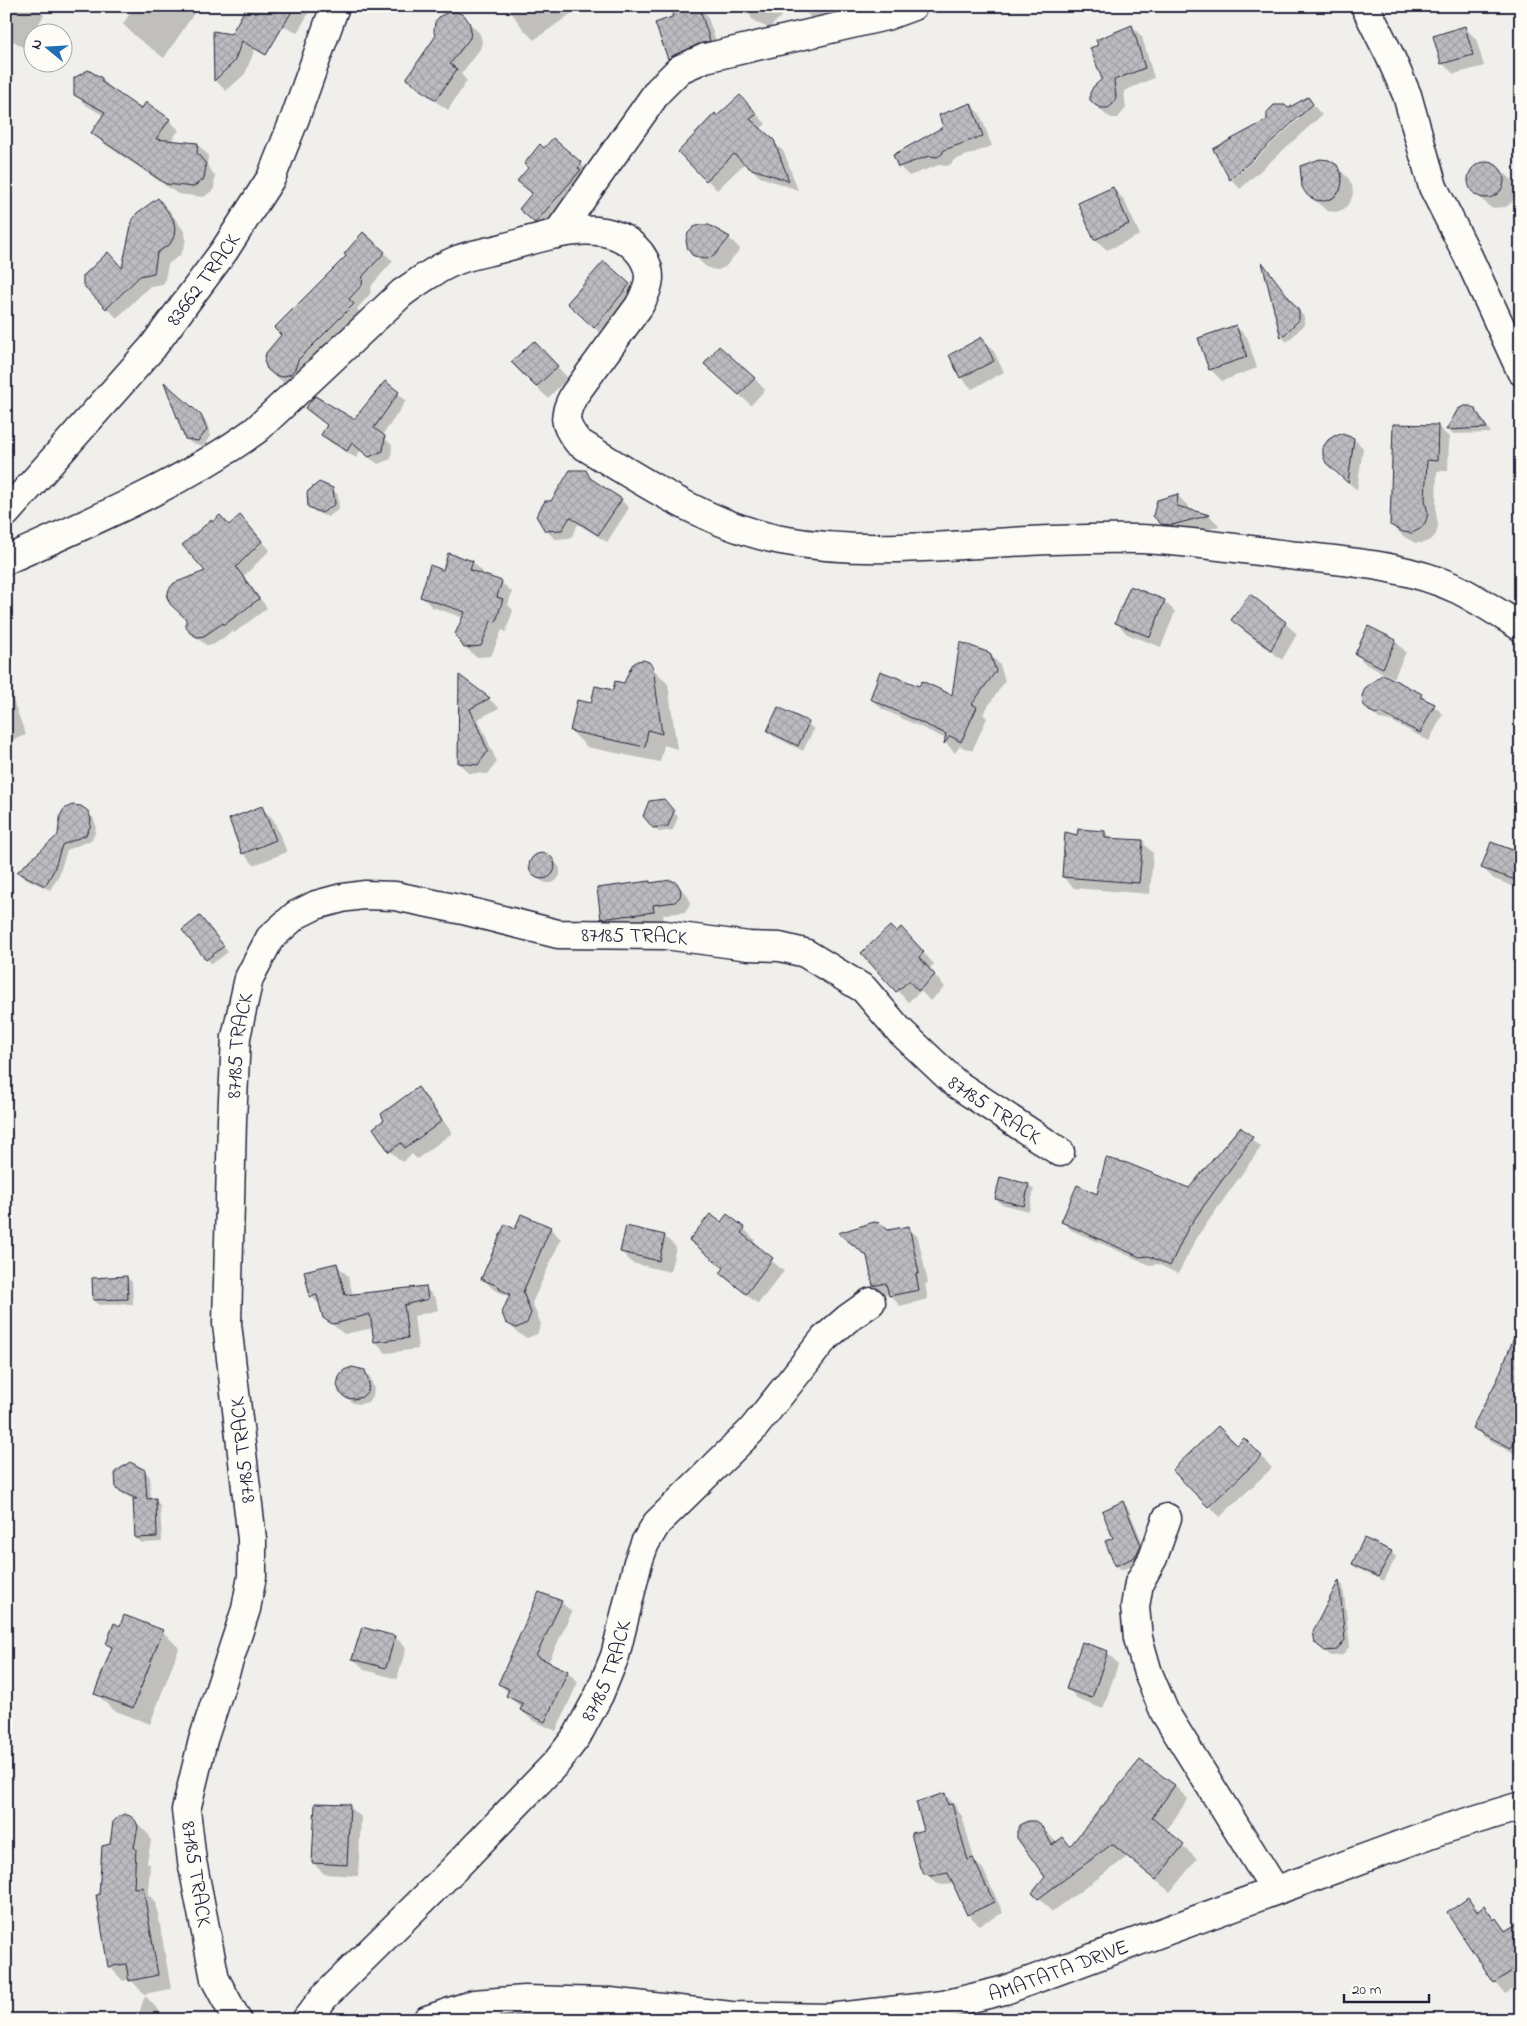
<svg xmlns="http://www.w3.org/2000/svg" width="1527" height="2026" viewBox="0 0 1527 2026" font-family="'Indie Flower',sans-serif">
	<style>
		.shadow { fill: #0003; fill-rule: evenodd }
		.building { fill: url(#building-cross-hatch); stroke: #22223b }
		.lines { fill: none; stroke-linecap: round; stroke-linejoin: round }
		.minor-casing { stroke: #22223b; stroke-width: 31 }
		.minor { stroke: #fdfcf7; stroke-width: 28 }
		.labels { text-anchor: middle; stroke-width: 5; stroke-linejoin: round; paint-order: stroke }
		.street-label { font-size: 21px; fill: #22223b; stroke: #fdfcf7 }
	</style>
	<defs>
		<pattern id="building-cross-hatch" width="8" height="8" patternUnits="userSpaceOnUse" patternTransform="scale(1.25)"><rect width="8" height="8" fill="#bcbcc0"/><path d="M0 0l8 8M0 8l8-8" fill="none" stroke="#a1a1a6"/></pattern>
	</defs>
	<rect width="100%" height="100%" fill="#f0efec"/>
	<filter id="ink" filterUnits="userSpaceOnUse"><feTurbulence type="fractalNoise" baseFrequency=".02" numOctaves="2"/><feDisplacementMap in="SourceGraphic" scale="10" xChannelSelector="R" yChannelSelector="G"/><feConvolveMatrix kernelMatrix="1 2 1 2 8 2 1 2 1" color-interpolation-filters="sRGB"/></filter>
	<g filter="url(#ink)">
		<!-- shadow -->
		<g class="shadow">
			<polygon points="6,6 36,6 44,15 36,28 40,32 32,32 32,48 30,52 6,36"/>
			<polygon points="135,6 199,6 164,58 136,37 123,24"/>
			<polygon points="253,6 307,6 311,9 297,33 258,12"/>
			<polygon points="510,6 582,6 534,40 524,30 508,8"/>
			<polygon points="698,6 707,15 719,50 678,68 669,58 673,18"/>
			<polygon points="749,6 792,6 769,28 757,23 751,18"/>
			<polygon points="799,6 903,6 814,21"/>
			<polygon points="463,16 480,34 482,42 480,49 461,74 467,81 448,110 419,90 408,79 436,37"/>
			<polygon points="1132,26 1142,37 1154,78 1124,91 1126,108 1118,118 1112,118 1106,115 1095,105 1104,79"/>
			<polygon points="1465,28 1476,39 1484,66 1454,74 1442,63"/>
			<polygon points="214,33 244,38 255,49 245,74 226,91 215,80"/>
			<polygon points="102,79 112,90 142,110 169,120 179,130 171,141 197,144 208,155 207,165 215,176 214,189 204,197 178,194 103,143 93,133 104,116 86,105 75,94"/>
			<path d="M1308 99 1322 115 1240 189 1231 179 1215 150ZM1297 117 1299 119 1232 180V177Z"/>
			<polygon points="970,105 980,114 992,146 954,160 951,164 947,166 939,165 909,176 899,166"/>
			<polygon points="750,107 766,124 760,129 784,152 798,190 760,177 745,163 717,190 680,152 717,117"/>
			<polygon points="545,150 581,164 592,175 547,233 520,209 533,194 519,181"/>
			<polygon points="1486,162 1493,164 1500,169 1512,180 1515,187 1515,195 1512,202 1506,207 1491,208 1473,191 1470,184 1469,176 1473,169 1478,164"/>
			<polygon points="1336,166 1348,178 1352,185 1353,194 1350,202 1344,209 1336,212 1327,211 1308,194"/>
			<polygon points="1113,188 1124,200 1140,235 1107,250 1095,239"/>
			<polygon points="158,200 169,210 184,231 186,239 184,248 180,255 168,264 164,284 150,286 117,318 84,285 123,270"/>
			<polygon points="729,238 740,249 725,267 718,270 711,269 705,266 693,254"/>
			<polygon points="384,253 393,261 372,285 370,294 357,309 361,313 291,385 284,383 268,369"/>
			<polygon points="604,263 641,296 606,338 580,315"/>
			<polygon points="1264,266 1304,317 1304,325 1287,342 1282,337"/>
			<polygon points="1235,326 1247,337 1257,368 1222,381 1210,369"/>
			<polygon points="982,339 993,350 1004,372 972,389 961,377"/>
			<polygon points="545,354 568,378 548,398 536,387"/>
			<polygon points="717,375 754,378 765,390 751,405"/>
			<polygon points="398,393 406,401 382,436 392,445 391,459 378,464 360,451 356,458 331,443 323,435 328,426 307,408 354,421"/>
			<polygon points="1475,410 1480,415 1491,433 1452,434 1448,429"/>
			<polygon points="201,416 206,421 211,436 203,446 191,443 186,438"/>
			<polygon points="1437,426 1449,437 1448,471 1437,471 1436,512 1438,526 1436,534 1431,540 1423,543 1415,543 1403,536 1391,524"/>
			<polygon points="1354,439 1363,448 1357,490 1336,472"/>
			<polygon points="585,471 596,483 621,500 629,508 607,542 578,524 571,538 555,539 546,530 551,502"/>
			<polygon points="332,489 338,495 339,509 328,517 315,512 309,506"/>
			<polygon points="1178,496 1189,507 1189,510 1210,516 1220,526 1184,536 1173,535 1154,516 1158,501"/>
			<polygon points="212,523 230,526 249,526 270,550 244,576 267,608 234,633 233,631 213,645 206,645 191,633 207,572"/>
			<polygon points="473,562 483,572 482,575 501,582 512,592 508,605 513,610 506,632 502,630 491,656 476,657 465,647 464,618 432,607 422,597 444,572"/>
			<polygon points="1164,601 1175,612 1161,647 1127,634 1116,622"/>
			<polygon points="1233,620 1285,623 1297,634 1282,660 1244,631"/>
			<polygon points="1395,641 1406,652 1394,678 1367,665 1356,654"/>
			<polygon points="990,654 1000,665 1005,681 983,714 987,718 972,751 960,746 955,753 946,743 946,739 882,709 871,698 920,687 953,697"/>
			<polygon points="648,664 668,684 677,749 664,745 660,762 587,747 571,731 592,704 625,685"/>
			<polygon points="460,678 489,699 499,708 478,719 497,762 488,774 469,773 459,763"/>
			<polygon points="6,692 12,698 26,735 6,742"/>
			<polygon points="1421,695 1443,714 1429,741 1391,721 1379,719 1370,710"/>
			<polygon points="778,709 808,724 814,729 803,751 773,736 768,731"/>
			<polygon points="669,806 678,817 673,830 659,832 654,827"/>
			<polygon points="262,808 273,819 287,852 254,865 243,853"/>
			<polygon points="87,812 93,818 96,825 95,833 91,840 67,850 59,875 50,890 23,877 18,872"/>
			<polygon points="1105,832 1111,839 1142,842 1153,853 1150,894 1074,888 1063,877 1078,836"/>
			<polygon points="539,854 545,854 551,857 560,868 560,875 557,880 552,883 546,883 540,880 531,869 531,863"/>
			<polygon points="1521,854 1521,891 1520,889 1494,879 1483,868"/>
			<polygon points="649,882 652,884 676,884 687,895 690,901 689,907 685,912 663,915 664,922 612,928 602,918"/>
			<polygon points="205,923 228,952 212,964 207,959"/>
			<polygon points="896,934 912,940 934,964 929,969 945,987 930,1001 921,991 908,1002 862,953"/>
			<polygon points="418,1089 429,1100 452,1133 417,1159 412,1154 402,1162 390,1151"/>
			<polygon points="1240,1129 1261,1147 1197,1237 1178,1274 1158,1264 1150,1265 1071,1230 1063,1221 1189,1189"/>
			<polygon points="1028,1185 1034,1190 1029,1211 1001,1204 996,1199"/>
			<polygon points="721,1224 744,1229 755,1240 752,1244 784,1271 758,1304 733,1284 722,1273 725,1269 691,1240"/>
			<polygon points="550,1228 561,1239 532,1303 541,1324 537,1334 527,1338 518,1333 507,1322 510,1297 493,1289 483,1279 516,1230"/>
			<polygon points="908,1228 918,1237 928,1283 925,1284 928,1299 900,1306 889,1294 884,1295 874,1285 868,1258 840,1234 887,1232"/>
			<polygon points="664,1236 676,1247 670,1272 632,1263 621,1251"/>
			<polygon points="337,1265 348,1276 353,1295 425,1287 436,1299 438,1310 414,1316 418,1349 386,1353 375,1341 373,1328 344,1334 324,1318 321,1306 311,1296"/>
			<polygon points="126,1277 132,1282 133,1304 99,1305 94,1300"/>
			<polygon points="1520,1345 1521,1346 1521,1457 1484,1437 1474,1427 1500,1379 1510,1352"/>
			<polygon points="364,1371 370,1377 374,1389 373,1396 368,1402 360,1404 353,1403 341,1392"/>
			<polygon points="1237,1447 1255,1450 1272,1468 1220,1517 1174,1470"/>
			<polygon points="145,1471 150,1477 151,1500 155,1500 160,1505 162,1542 142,1543 136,1538 135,1500 123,1494 118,1488"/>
			<polygon points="1123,1503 1128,1508 1146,1551 1141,1562 1121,1570 1116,1565 1115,1539"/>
			<polygon points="1391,1552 1396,1557 1384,1581 1359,1569 1353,1564"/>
			<polygon points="1339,1582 1343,1586 1350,1646 1343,1655 1331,1656 1322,1648"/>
			<polygon points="561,1602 572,1612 548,1663 568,1672 578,1682 556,1731 532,1720 521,1710 522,1708 508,1696 509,1693 499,1684"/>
			<polygon points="120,1627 162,1631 179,1648 150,1724 113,1710 96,1693 112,1649 107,1644"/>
			<polygon points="395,1637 406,1648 397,1679 365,1670 354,1659"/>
			<polygon points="1107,1652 1118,1664 1103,1709 1079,1700 1068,1689"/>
			<polygon points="1140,1761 1175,1786 1188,1799 1166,1831 1197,1859 1170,1892 1127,1857 1052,1912 1034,1893 1047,1877 1041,1826 1057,1843 1063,1839 1071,1847"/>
			<polygon points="945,1795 955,1805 957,1810 962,1816 975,1862 983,1869 1003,1913 979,1925 968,1914 954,1884 942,1885 936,1883 925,1873 925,1831"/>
			<polygon points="349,1806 361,1817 358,1876 324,1874 313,1863"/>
			<polygon points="135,1821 149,1835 151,1841 147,1862 150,1864 148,1894 156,1902 171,1989 144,1994 167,2020 137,2020 145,1995 130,1979 123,1981 110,1967 97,1896 100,1896 111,1845"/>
			<polygon points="1468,1900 1480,1911 1484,1908 1507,1931 1521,1934 1521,1984 1506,1994 1495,1983 1449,1913"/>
		</g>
		<!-- building -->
		<g class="building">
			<polygon points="247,6 295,6 266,55 242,41 234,62 214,81 213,31 231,34"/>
			<polygon points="674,6 699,6 710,41 699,44 668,59 655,23 672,17"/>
			<polygon points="448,12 456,12 464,15 469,22 471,30 470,38 450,64 457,69 436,100 406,79 435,37 434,31 435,22 440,16"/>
			<polygon points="1132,25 1145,68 1114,80 1116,97 1113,104 1108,108 1101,108 1095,105 1090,100 1090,93 1093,87 1102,79 1090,48 1098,45 1096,40"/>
			<polygon points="1465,26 1473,55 1441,64 1433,36"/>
			<polygon points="88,70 102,78 102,82 141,109 146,102 170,119 156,139 198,143 197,153 206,164 204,179 193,187 166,184 91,133 105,112 74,95 74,78"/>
			<polygon points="740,95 757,114 750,119 774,140 789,181 749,168 734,154 706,181 678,152 715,113 717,116"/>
			<polygon points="1308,97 1313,104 1230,180 1213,149 1267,120 1267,112 1274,105 1285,105 1288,108"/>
			<polygon points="971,103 983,136 944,150 942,154 937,157 929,156 898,167 893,155 943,127 939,115"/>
			<polygon points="553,138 582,163 578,168 581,170 535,223 519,209 532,193 517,181 528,168 524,164 540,144 544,148"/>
			<polygon points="1320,159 1329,160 1337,165 1341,173 1342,182 1340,191 1333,198 1324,201 1315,200 1307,195 1302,187 1300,166"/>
			<circle cx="1486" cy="180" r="18"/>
			<polygon points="1113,187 1129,224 1094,240 1078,203"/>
			<polygon points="158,198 173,219 175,228 174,237 170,244 157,253 154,273 140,276 106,309 83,285 83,276 108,252 122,268 132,221 137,213"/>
			<polygon points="700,225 709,225 730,237 714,256 706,259 699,258 692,255 688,249 686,241 688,233 694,227"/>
			<polygon points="363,232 385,252 363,276 362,285 349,299 354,304 298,360 296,367 291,374 282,377 274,375 267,369 264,361 266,353 281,335 274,328 346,256 344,254"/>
			<polygon points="604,261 630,284 594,328 567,303"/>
			<polygon points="1262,262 1299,311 1299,320 1281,338"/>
			<polygon points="1236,325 1247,357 1209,370 1198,338"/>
			<polygon points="982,337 994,361 960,378 949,355"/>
			<polygon points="534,341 558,366 536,387 511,362"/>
			<polygon points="719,346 755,378 739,395 704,364"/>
			<polygon points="385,381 399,392 374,428 385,436 383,451 369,457 352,443 347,451 321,435 327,425 305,408 315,396 354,419"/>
			<polygon points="164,382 201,415 207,430 198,441 185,439"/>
			<polygon points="1464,406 1470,406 1475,409 1487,428 1446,430 1458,409"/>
			<polygon points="1393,424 1438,425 1437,461 1427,460 1425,500 1428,514 1425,523 1420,529 1412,533 1403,532 1390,525"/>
			<polygon points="1342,434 1354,438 1348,483 1326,463 1323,455 1323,447 1328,440 1334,436"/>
			<polygon points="570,470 586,470 590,478 622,499 598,535 570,517 562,530 545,531 536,516 545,501 551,501"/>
			<polygon points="319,482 333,488 335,504 322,513 308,507 307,492"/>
			<polygon points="1178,494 1177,506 1210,515 1172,525 1161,524 1153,516 1157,500"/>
			<polygon points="220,515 229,525 240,515 262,541 236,567 259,599 224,625 223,623 204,636 197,637 190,633 186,627 186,619 170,604 167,597 169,589 174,583 205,571 182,545 211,520 212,522"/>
			<polygon points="448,553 473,561 470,570 502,581 497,597 503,599 496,622 491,621 481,646 464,648 455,634 465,612 420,597 430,565 443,570"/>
			<polygon points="1130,586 1165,600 1150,637 1115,623"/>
			<polygon points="1250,594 1286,622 1271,650 1231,620"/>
			<polygon points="1368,626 1396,640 1383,668 1355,654"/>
			<polygon points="960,642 990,653 996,671 972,704 977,707 961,742 950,736 944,744 946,734 870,699 880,671 919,686 922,681 952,695"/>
			<polygon points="643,660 649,662 653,667 662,734 648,730 645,747 570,731 577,700 591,703 595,686 613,690 615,681 624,683 632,665 637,661"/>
			<polygon points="1383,674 1422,694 1420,697 1435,704 1420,733 1381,713 1376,714 1369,711 1363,704 1362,696 1365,688"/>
			<polygon points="459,675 490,698 470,709 488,751 478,765 458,763"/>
			<polygon points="778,707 809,722 798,746 767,731"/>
			<polygon points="664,799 674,811 668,826 653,828 643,816 649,801"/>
			<polygon points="72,805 81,806 88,811 91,819 90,827 86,835 62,845 54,870 45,886 17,872 58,835 60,816 64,809"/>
			<polygon points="262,806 276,840 242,854 229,819"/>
			<polygon points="1078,829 1105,831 1105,838 1143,840 1139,883 1062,877 1065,832 1077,835"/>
			<polygon points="1491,842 1521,853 1521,882 1481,868"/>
			<circle cx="542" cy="866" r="13"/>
			<polygon points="671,880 677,883 681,890 680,897 675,902 653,905 654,912 601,919 597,888 650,881 650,883"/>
			<polygon points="200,916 224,946 206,960 182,930"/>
			<polygon points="890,926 896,932 901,927 924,952 919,957 935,975 918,991 909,981 896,992 861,953"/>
			<polygon points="418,1087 442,1121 405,1148 401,1143 389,1152 373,1128 384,1120 381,1114"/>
			<polygon points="1240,1127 1253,1137 1188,1228 1170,1266 1149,1256 1140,1257 1061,1222 1077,1185 1097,1194 1106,1158 1127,1163 1189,1188"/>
			<polygon points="1000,1177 1029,1184 1024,1206 995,1199"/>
			<polygon points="521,1214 551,1227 523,1292 531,1313 527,1323 516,1328 506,1323 502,1313 510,1294 499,1289 500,1287 481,1279 505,1224 515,1229"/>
			<polygon points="710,1214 721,1222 727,1214 745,1228 741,1233 773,1258 746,1294 720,1273 724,1268 689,1240"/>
			<polygon points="874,1222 880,1223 888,1230 909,1226 919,1273 916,1274 919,1290 889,1296 886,1283 873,1286 867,1256 838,1233"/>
			<polygon points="626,1226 665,1235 659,1261 620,1252"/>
			<polygon points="337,1263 345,1295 426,1286 428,1299 404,1305 408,1338 374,1342 370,1314 338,1323 332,1324 323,1318 317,1295 310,1297 304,1271"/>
			<polygon points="127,1276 128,1299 93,1300 92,1278"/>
			<polygon points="1519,1325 1521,1430 1511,1448 1472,1428 1498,1378"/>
			<polygon points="352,1367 365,1370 369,1383 368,1391 362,1397 354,1399 346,1398 340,1393 337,1385 339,1377 344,1370"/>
			<polygon points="1218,1426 1237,1445 1244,1438 1262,1456 1208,1507 1172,1470"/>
			<polygon points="130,1462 145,1470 147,1499 156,1498 157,1537 135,1538 133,1499 137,1499 116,1489 115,1472"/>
			<polygon points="1123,1501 1141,1545 1135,1557 1115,1566 1105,1541 1113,1538 1102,1511"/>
			<polygon points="1364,1538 1392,1551 1378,1577 1352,1564"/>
			<polygon points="1339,1580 1345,1640 1337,1650 1325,1651 1315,1643 1313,1631"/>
			<polygon points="539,1592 562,1601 536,1656 568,1671 545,1722 520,1710 523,1704 506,1696 509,1689 498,1684"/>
			<polygon points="124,1615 163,1630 133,1708 94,1694 112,1647 106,1644 114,1623 120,1626"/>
			<polygon points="362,1627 395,1636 386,1668 352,1659"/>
			<polygon points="1082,1642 1108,1651 1092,1698 1066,1689"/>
			<polygon points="1140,1760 1175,1785 1152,1818 1184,1844 1156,1880 1112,1844 1038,1899 1032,1893 1045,1877 1017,1838 1017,1831 1021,1824 1028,1821 1035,1821 1041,1825 1052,1845 1063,1837 1070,1846"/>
			<polygon points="945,1793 948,1805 952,1804 968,1860 973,1858 994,1902 967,1915 948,1873 931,1876 924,1873 920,1868 911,1833 924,1830 916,1802"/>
			<polygon points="315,1803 350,1804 347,1865 312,1863"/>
			<polygon points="124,1814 130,1816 135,1820 138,1826 134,1848 136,1849 134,1888 143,1887 158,1975 129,1981 126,1964 108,1967 96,1895 99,1895 102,1846 110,1844 113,1822 118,1817"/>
			<polygon points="1468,1898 1477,1912 1484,1906 1494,1920 1496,1918 1505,1931 1521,1921 1521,1965 1494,1983 1447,1913"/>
		</g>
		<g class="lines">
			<!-- minor casing -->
			<g class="minor-casing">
				<g id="minor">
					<polyline points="1365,6 1390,56 1407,95 1433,187 1468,256 1521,371"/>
					<polyline points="557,234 658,91 680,69 705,58 886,16 913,6"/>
					<path id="s1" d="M6 513 152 348 224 251 271 178 295 118 335 6"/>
					<path d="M6 560C91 522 181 484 256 430L402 293C419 281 436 269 455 261 471 254 490 252 506 247 547 236 608 213 640 253 654 272 650 286 639 306L574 395C563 415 563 424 578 442 642 481 706 525 781 540 871 557 962 543 1052 540 1081 539 1111 538 1141 539 1193 541 1246 550 1298 556 1351 562 1408 566 1457 589 1479 600 1500 614 1521 627"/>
					<polyline points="1167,1518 1153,1558 1139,1583 1135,1607 1138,1638 1148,1673 1165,1713 1275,1890"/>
					<path id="s2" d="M237 2020 215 1979 192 1861 186 1810 203 1740 246 1609 252 1576V1539L227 1324 232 1120 236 1037 249 978 270 938 296 915 316 905 342 898 364 895 395 896 463 910 558 934 665 935 749 946 780 947 805 953 864 989 899 1030 955 1083 1060 1152"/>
					<path id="s3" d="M306 2020 324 1997 454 1869 557 1762 577 1736 599 1695 615 1656 638 1562 645 1543 657 1523 752 1430 824 1339 847 1319 871 1302"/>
					<path id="s4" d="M427 2020 474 2004 524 2000 610 2002 731 2016 829 2018 943 2005 1005 1990 1441 1830 1521 1806"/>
				</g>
			</g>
			<!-- minor -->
			<use href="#minor" class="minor"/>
		</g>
	</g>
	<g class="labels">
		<!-- street labels -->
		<g class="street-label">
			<text dy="7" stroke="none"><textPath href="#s1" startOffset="306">83662 TRACK</textPath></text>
			<text dy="7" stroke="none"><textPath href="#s2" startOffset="1489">87185 TRACK</textPath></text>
			<text dy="7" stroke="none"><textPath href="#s2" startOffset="994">87185 TRACK</textPath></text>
			<text dy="7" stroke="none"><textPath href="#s2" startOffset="1909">87185 TRACK</textPath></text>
			<text transform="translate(242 1450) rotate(-96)" y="7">87185 TRACK</text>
			<text dy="7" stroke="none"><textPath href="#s3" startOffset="465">87185 TRACK</textPath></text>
			<text transform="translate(197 1874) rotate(81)" y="7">87185 TRACK</text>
			<text dy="7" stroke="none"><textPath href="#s4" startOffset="641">AMATATA DRIVE</textPath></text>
		</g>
	</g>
	<!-- margin -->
	<rect width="1527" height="2026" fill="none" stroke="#fdfcf7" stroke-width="25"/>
	<rect x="12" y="12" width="1502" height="2001" fill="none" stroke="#22223b" stroke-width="2" filter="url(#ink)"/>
	<!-- north arrow -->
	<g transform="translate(48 48) rotate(288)"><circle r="24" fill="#fdfcf7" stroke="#a5a5ac"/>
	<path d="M0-4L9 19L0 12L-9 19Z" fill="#1f6fb2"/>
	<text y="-8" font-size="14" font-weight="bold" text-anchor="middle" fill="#22223b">N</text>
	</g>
	<!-- scale -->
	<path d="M1344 1994v8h85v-8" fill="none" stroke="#22223b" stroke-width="2.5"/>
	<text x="1352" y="1994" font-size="15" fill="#22223b" stroke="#fdfcf7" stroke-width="4" paint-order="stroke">20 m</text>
</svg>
